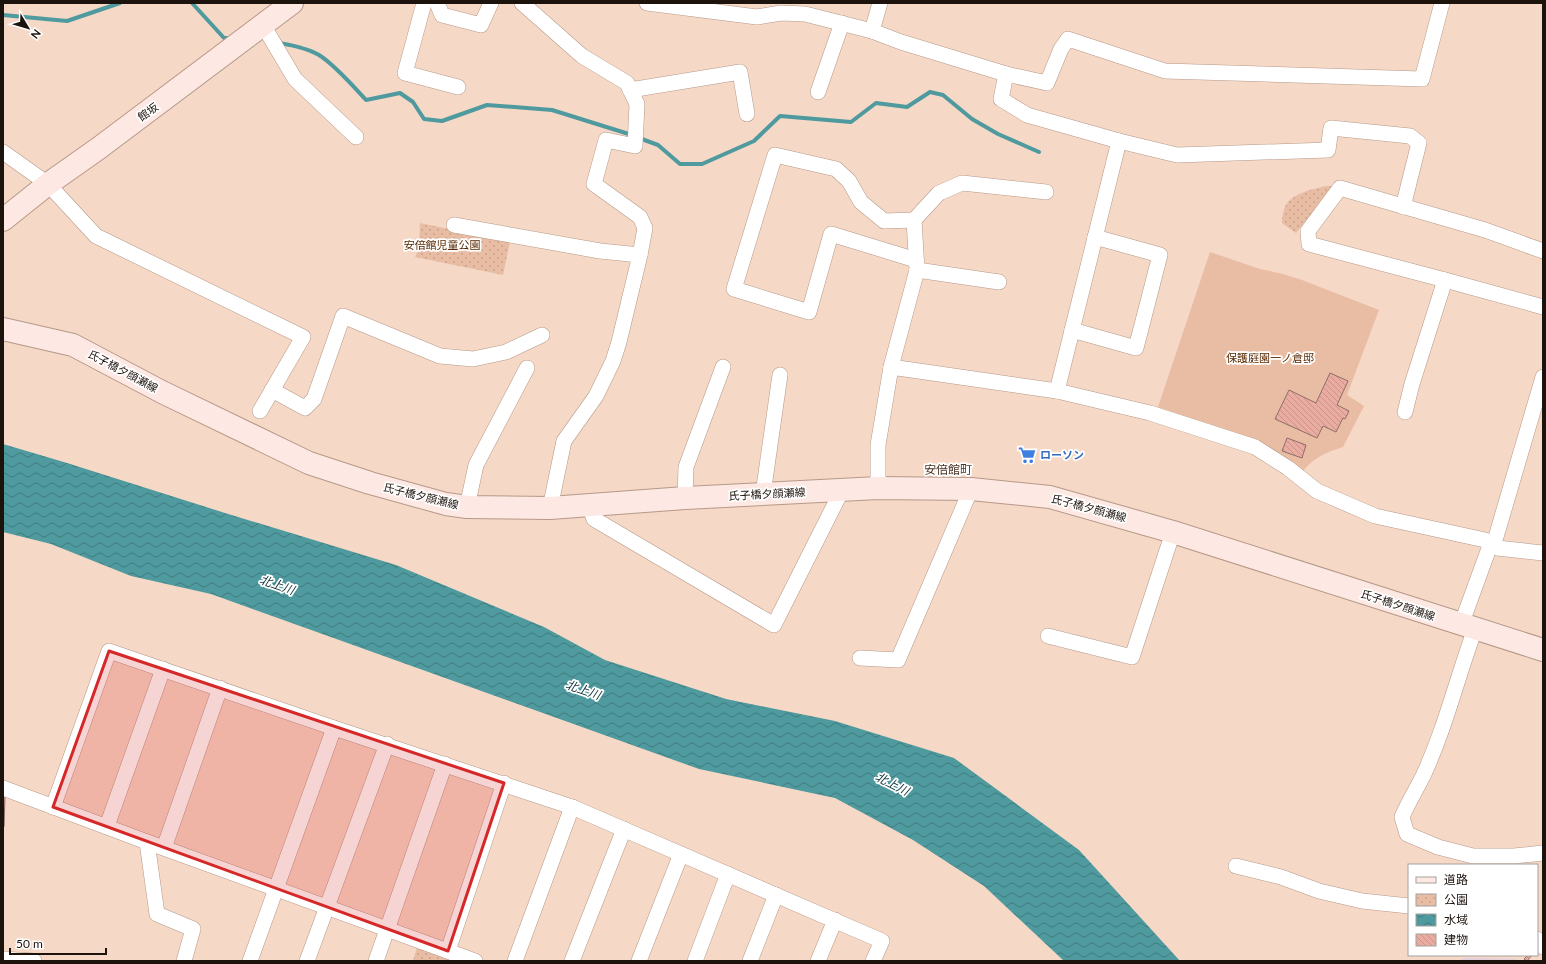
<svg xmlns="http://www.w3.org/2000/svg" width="1546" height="964" viewBox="0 0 1546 964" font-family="Lato,'Noto Sans JP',sans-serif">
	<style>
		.commercial { fill: #e1cede }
		.park { fill: url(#park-dots) }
		.garden { fill: #e8bda4 }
		.water { fill: url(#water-waves) }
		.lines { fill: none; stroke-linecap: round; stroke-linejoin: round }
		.stream { stroke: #4e9a9e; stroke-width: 4 }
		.building { fill: url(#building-back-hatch); stroke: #8d6e68 }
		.street-casing { stroke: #b69988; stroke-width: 16 }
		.secondary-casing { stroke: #b69988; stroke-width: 24 }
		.street { stroke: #fff; stroke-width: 15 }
		.secondary { stroke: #fde8e3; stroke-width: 22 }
		.marked { fill: #d62828; fill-opacity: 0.2; stroke: #d62828; stroke-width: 3; stroke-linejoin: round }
		.labels { text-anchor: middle; stroke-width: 3.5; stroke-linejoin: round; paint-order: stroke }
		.street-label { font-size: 11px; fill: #1d130d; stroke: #fff }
		.park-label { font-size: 11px; fill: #582802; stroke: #fff }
		.shop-label { font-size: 11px; font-weight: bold; fill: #366cbe; stroke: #fff; text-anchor: start }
		.neighbourhood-label { font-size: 12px; fill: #4c3526; stroke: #fff }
		.water-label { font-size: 12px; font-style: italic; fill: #093033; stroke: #fff }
	</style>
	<defs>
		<pattern id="park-dots" width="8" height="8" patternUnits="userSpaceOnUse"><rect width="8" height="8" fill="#e8bda4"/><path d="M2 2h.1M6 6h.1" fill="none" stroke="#c7a28c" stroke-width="1.8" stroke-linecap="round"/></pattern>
		<pattern id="water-waves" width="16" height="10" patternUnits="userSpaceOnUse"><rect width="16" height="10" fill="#4e9a9e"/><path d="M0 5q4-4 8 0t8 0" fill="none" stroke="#407c7f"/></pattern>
		<pattern id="building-back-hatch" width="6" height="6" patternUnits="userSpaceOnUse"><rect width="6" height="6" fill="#eaaca1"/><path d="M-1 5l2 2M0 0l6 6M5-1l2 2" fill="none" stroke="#c89389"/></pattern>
	</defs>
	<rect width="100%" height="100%" fill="#f6d8c6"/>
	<!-- commercial -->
	<polygon class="commercial" points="1464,958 1516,959 1520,961 1458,961"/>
	<!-- park -->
	<g class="park">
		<path d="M1326 186H1334L1296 233 1282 223C1282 217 1283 212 1285 207 1290 194 1313 189 1326 186Z"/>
		<polygon points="420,223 510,242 503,275 415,257 419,248"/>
		<polygon points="417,947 454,961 413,961"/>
	</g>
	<!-- garden -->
	<path class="garden" d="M1210 252 1260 269 1283 274 1302 280 1379 310 1347 395 1364 406 1343 447C1327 452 1313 458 1303 471L1223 429 1158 407Z"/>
	<!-- water -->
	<polygon class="water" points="3,444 67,463 225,513 396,565 544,627 605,660 726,699 835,721 954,758 1079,850 1180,961 1064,961 984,886 913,840 835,798 699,769 211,594 131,576 51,544 3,532"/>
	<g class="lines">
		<!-- stream -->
		<g class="stream">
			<polyline points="192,3 224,38 231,38"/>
			<polyline points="3,15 67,21 120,3"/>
			<path d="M277 43C289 44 309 49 319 55 335 65 353 86 366 100L400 93 413 102 424 119 442 121 487 105 552 110 632 135"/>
			<polyline points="639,138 658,145 680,164 702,164 754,141 780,116 851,122 876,103 907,107 930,92 943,95 972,119 998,134 1039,152"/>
		</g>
	</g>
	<!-- building -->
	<g class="building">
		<polygon points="1330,373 1348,381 1337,405 1349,411 1345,419 1343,418 1336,432 1323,426 1317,438 1275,419 1289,390 1316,403"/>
		<polygon points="1287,438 1306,445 1302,458 1282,451"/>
		<polygon points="3,795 5,796 4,827 3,827"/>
		<polygon points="1528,955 1532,955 1527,961 1524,959"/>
	</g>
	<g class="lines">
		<!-- street casing -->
		<g class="street-casing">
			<g id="street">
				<polyline points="424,3 405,73 458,87"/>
				<polyline points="437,3 442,15 481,25 491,3"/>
				<polyline points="522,3 582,56 627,83 637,104 635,146 606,140 594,184 640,217 645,228 640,255"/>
				<polyline points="647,3 757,17 781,13 805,14 872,31 901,42 1006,74 1047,83 1061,49 1068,39 1165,71 1422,79 1442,3"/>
				<polyline points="263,25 295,79 356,137"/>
				<polyline points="872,31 880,3"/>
				<polyline points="1006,74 1001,99 1027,115 1119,141 1177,155 1328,150 1331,128 1410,136 1419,143 1403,207"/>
				<polyline points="630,90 740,72 747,114"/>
				<polyline points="818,92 842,23"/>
				<polyline points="3,152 48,184 96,236 303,337 260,411"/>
				<polyline points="454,225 600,251 640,255 619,342 613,361 596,396 564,441 550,508"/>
				<polyline points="916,260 831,234 809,312 734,289 775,155 836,169 849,181 861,202 884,221 914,220 939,193 962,183 1046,192"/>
				<polyline points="917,270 999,282"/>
				<polyline points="1445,280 1309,244 1308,231 1340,188 1485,230 1543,251"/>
				<polyline points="1072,330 1136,348 1160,255 1095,237"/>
				<polyline points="891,367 917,270 914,220"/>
				<polyline points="272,390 305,408 314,399 343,316 440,356 473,359 506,352 542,335"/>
				<polyline points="1057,391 1119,141"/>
				<polyline points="1405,412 1412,384 1445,280 1543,307"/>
				<polyline points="878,488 878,445 891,367 1057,391 1150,413 1255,447 1288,468 1317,491 1375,516 1485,540 1497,548 1543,553"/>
				<polyline points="763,494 780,375"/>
				<polyline points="685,498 686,467 723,367"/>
				<polyline points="589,505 594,519 774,625 842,490"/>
				<polyline points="467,507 476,465 527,368"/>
				<polyline points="1461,625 1488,551 1496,537 1543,377"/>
				<path d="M1475 629C1457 678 1445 729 1423 776 1416 790 1408 803 1402 817L1407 834 1438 847 1473 856H1514L1543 853"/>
				<polyline points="1048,636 1132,657 1173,532"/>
				<polyline points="860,658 898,660 971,489"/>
				<polyline points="3,788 147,842 475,961"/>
				<polyline points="53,807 109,651 334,728 572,807 882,941 873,961"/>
				<polyline points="107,826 163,669"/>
				<polyline points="147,842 157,914 193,929 184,961"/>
				<polyline points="164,848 220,688"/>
				<polyline points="1236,866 1281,877 1319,891 1362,901 1409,906"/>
				<polyline points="1537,939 1543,947"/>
				<polyline points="448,951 504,783"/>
				<polyline points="3,959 34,961"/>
				<polyline points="250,961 334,728"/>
				<polyline points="307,961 387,744"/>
				<polyline points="376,961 445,764"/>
				<polyline points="515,961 572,807"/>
				<polyline points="572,961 624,829"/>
				<polyline points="639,961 681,854"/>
				<polyline points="695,961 728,874"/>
				<polyline points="750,961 776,895"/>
				<polyline points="818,961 835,920"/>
			</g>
		</g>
		<!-- secondary casing -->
		<g class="secondary-casing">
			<g id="secondary">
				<polyline points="3,220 48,184 99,148 292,3"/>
				<polyline points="3,329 73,345 162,392 309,463 370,483 446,504 467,507 550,508 685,498 878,488 971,489 1050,497 1173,532 1543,650"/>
			</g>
		</g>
		<!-- street -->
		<use href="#street" class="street"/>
		<!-- secondary -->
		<use href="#secondary" class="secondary"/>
	</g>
	<!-- marked area -->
	<path class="marked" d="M109 651 504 783 448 951 53 807Z"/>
	<!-- icons -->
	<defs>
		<g id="supermarket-bare" transform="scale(1.38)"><path d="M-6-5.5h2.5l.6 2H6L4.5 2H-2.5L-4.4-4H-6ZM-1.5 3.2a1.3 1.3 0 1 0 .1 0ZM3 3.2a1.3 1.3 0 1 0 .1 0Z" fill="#3f7fe0" stroke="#fff" stroke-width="2.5" paint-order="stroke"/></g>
	</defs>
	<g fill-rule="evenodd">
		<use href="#supermarket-bare" x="1027" y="455"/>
	</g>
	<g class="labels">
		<!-- street labels -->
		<g class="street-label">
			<text transform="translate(148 112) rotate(-37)" y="4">館坂</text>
			<text transform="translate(123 371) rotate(28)" y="4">氏子橋夕顔瀬線</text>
			<text transform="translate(767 494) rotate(-3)" y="4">氏子橋夕顔瀬線</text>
			<text transform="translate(421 496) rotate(14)" y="4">氏子橋夕顔瀬線</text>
			<text transform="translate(1089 508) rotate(15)" y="4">氏子橋夕顔瀬線</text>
			<text transform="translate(1398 605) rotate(18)" y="4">氏子橋夕顔瀬線</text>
		</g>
		<!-- park labels -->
		<g class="park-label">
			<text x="442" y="249">安倍館児童公園</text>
			<text x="1270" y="362">保護庭園一ノ倉邸</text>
		</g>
		<!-- shop labels -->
		<g class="shop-label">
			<text x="1040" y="459">ローソン</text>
		</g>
		<!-- neighbourhood labels -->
		<g class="neighbourhood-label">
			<text x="948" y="474">安倍館町</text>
		</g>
		<!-- water labels -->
		<g class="water-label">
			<text transform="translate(277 585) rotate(19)" y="4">北上川</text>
			<text transform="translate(583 690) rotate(19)" y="4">北上川</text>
			<text transform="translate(892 784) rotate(27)" y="4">北上川</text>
		</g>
	</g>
	<!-- border -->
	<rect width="1546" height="964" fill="none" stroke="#1d130d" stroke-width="8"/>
	<!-- legend -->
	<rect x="1408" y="864" width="130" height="92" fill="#ffffff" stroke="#a5a19e"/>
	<rect x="1416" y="877" width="20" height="6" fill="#fde8e3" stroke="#a5a19e"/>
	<text x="1444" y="884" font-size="12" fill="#1d130d">道路</text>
	<rect x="1416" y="894" width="20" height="12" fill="url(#park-dots)" stroke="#a5a19e"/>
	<text x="1444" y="904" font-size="12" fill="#1d130d">公園</text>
	<rect x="1416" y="914" width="20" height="12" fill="url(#water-waves)" stroke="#a5a19e"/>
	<text x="1444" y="924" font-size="12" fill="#1d130d">水域</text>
	<rect x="1416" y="934" width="20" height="12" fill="url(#building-back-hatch)" stroke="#a5a19e"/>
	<text x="1444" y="944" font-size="12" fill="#1d130d">建物</text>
	<!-- north arrow -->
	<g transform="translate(28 28) rotate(128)" stroke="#ffffff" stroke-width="3" paint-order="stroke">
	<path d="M0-3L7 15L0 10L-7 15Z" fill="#1d130d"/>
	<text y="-6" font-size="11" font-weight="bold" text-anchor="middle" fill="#1d130d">N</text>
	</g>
	<!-- scale -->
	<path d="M10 948v6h96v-6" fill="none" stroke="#1d130d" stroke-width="2"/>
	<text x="16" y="948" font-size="12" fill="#1d130d" stroke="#ffffff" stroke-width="3" paint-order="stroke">50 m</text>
</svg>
